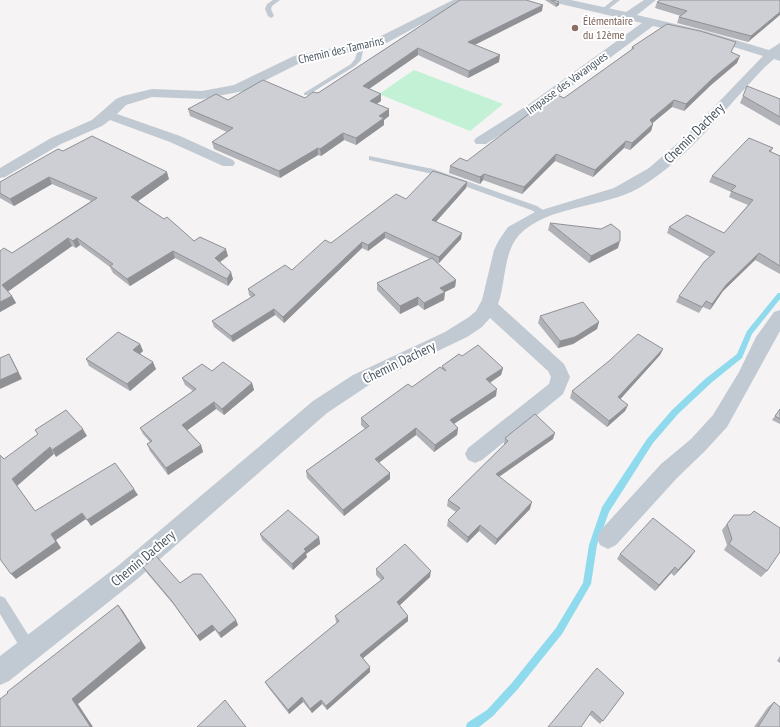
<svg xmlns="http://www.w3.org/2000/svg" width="780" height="727" viewBox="0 0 780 727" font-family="'PT Sans Narrow',sans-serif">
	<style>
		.green { fill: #c3f1d5 }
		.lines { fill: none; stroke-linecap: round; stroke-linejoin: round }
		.stream { fill: #90daee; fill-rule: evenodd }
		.lane { fill: #c1cad2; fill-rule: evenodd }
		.street { fill: #c1cad2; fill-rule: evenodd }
		.wall { fill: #b0b2b7 }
		.shaded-wall { fill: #909195 }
		.building { fill: #cdcfd5; stroke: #909195 }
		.education-dot { fill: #8d6e63; stroke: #fff; stroke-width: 1.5 }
		.labels { text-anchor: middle; stroke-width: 4; stroke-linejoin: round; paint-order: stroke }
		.far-education-label { font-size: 12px; fill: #785e54; stroke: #fff; text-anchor: start }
		.far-street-label { font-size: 12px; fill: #4a5661; stroke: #fff }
		.street-label { font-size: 14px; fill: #4a5661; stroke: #fff }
	</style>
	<rect width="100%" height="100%" fill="#f5f3f3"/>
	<!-- green -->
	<polygon class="green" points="414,70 503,104 470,131 379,94"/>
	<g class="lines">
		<!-- stream -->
		<polygon class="stream" points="778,293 780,293 780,299 752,334 742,358 711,383 678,414 653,443 609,512 597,545 591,584 562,634 517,690 493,716 479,727 466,727 467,723 487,710 511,684 556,628 583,583 589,545 602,507 647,439 672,410 705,379 737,354 747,331"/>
		<!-- lane -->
		<g class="lane">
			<polygon points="273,0 280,0 272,6 271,9 274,16 271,18 268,16 265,9 267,4"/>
			<polygon points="613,0 620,0 606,11 602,11 602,9"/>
			<polygon points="359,46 364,47 361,60 355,66 308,95 304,95 304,93 351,64 355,59"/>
			<polygon points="369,156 433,169 537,206 549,214 545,217 531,210 428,173 369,160"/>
			<polygon points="0,596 5,598 34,644 36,649 34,654 29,656 24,654 0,614"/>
		</g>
		<!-- street -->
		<g class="street">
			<polygon points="453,0 466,0 381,46 302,62 244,91 202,99 152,97 126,105 117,114 180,136 233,160 235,163 233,166 223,166 170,142 110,120 102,126 61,144 5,177 0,178 0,168 51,138 92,120 116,99 123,96 152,89 202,91 234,85 294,56 373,40"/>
			<path d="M551 0H571L626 12 644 0H656L637 15 705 31 769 50 780 43V61L774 59 766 66C725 108 690 158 639 188 604 208 548 205 519 235 503 253 506 283 498 304L564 364 570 377 563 394 482 460 475 463 468 460 465 454 468 448 549 384 551 377 548 371 490 318 482 327 467 337 375 381 327 413 135 581 9 681 0 685V656L119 565 313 401 353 375 445 332 469 317 476 311 482 300 494 250 499 240 508 227 535 212 614 188 649 168 687 135 763 56 698 36 653 26 538 111 486 144H476L474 141 476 138 528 105 642 23 552 2Z"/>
			<polygon points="780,310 780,331 727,427 705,451 677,478 616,545 608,549 600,545 597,538 600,531 661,464 691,439 713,415 739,372 756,337 774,312"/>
		</g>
	</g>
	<!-- wall -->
	<g class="wall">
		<polygon points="460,0 542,11 475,45 499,62 468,78 418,55 369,89 381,94 381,101 377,104 389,116 384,120 384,125 356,145 344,140 321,156 318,155 280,178 214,149 212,142 227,132 190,116 188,109 228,100 305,98 318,93"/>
		<polygon points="545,0 553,0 559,2 559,5 556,7"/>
		<polygon points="780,0 748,42 677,23 679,17 681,16 655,8 657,2"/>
		<polygon points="632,47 732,52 737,63 711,85 684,111 672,107 652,123 653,124 651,131 630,150 624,148 593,177 555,161 522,194 483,180 480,184 449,173 450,166 467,161 564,98 631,50"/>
		<polygon points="743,96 780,99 780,126 740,103"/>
		<polygon points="773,148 771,152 780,156 780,274 755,260 723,291 710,310 703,307 699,313 676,302 679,296 710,257 667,233 669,227 724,233 748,205 729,197 731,192 709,182 712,176"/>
		<polygon points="63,151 169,179 138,201 194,241 228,256 220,262 233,279 228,286 175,258 130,286 113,273 110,267 80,245 76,248 72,246 7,291 12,296 16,303 0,312 0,251 12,253 91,201 52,184 14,206 0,198 0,182"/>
		<polygon points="467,182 466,188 436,222 461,239 439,263 437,263 456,280 455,287 445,292 444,300 424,310 418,305 400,314 377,290 377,283 430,259 385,238 368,251 362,248 284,323 275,315 233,342 214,327 212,321 251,297 249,295 248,289 292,270 331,243 406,199"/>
		<polygon points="550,223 618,248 589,263 548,230"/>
		<polygon points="540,316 599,322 597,329 573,344 558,348 538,323"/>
		<polygon points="140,344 143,351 140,354 156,369 130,391 89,366 86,359"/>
		<polygon points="663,349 660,355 620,399 628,405 625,411 607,427 570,398 572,391"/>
		<polygon points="442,366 503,368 501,375 490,383 496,396 454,424 458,428 457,435 434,452 416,435 379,462 390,479 344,516 307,478 306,471 365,429 361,425 361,418 412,387 442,368"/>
		<polygon points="212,371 252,383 254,390 224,415 216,409 187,430 201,445 203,452 168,475 150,451 147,444 150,442 143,434 140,428 193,391 185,385 182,378"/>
		<polygon points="780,409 780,424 772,420"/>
		<polygon points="505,438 553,439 499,477 530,509 495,545 479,531 467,543 447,526 448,520 456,512 447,506 448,500 504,445 504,444"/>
		<polygon points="734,515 767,571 761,577 724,550 727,545 722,530"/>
		<polygon points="260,534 319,537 320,544 306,554 307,557 293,570 262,540"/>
		<polygon points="620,554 691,557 674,576 671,573 655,591 617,559"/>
		<polygon points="143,567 180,583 236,620 238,625 221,638 215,630 200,641 174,605 147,573"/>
		<polygon points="376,569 430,577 399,605 408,616 408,621 363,658 370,667 370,672 327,710 322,704 312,713 303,702 289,714 268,687 265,682 337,623 336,622 335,616 381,580 376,575"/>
		<polygon points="780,656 780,663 777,661"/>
		<polygon points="624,693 600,724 590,715 548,727"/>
		<polygon points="774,702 780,727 754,727 768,707"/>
	</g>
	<!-- shaded-wall -->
	<g class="shaded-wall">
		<polygon points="559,2 559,5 556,7 557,4"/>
		<polygon points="543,5 542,11 468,48 468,42"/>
		<polygon points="780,12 780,15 748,42 751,36"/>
		<polygon points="418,48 418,55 363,93 363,86"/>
		<polygon points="500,55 499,62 468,78 469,71"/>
		<polygon points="740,56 737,63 711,85 684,111 686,104 713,78"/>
		<polygon points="381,94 381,101 370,108 370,101"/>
		<polygon points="674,100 672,107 648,127 650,120"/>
		<polygon points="389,109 389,116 384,120 384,125 356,145 356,138 379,116"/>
		<polygon points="653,124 651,131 630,150 632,143"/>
		<polygon points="343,133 344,140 321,156 320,149"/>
		<polygon points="626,141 624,148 593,177 595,170"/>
		<polygon points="318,148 318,155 280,178 279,171"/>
		<polygon points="556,154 555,161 522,194 524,187"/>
		<polygon points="167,172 169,179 134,204 131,197"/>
		<polygon points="484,174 483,180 480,184 480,177"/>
		<polygon points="49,177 52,184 14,206 10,199"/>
		<polygon points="467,182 466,188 432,226 432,220"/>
		<polygon points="385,232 385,238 368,251 368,245"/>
		<polygon points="462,233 461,239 439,263 439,257"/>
		<polygon points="68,238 72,246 6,293 2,285"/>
		<polygon points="77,238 80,245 76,248 73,241"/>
		<polygon points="620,241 618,248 589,263 591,256"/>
		<polygon points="362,242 362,248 284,323 283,317"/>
		<polygon points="226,249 228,256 216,265 215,258"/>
		<polygon points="173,251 175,258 130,286 127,279"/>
		<polygon points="759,253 755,260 723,291 710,310 712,304 726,285"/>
		<polygon points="231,272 233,279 228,286 227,279"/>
		<polygon points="456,280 455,287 439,295 440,288"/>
		<polygon points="445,292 444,300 424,310 424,303"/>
		<polygon points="12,296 16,303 0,312 0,302"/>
		<polygon points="418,297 418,305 400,314 400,306"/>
		<polygon points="274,309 275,315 233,342 231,336"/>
		<polygon points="599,322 597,329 573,344 558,348 560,341"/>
		<polygon points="140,344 143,351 136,357 133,350"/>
		<polygon points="663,349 660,355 616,404 618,397"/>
		<polygon points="9,354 13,361 22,379 0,389 0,380"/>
		<polygon points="153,362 156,369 130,391 127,384"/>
		<polygon points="503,368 501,375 484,386 486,379"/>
		<polygon points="252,383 254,390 224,415 222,409"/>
		<polygon points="497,389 496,396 449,427 450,420"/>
		<polygon points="214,402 216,409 185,432 182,425"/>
		<polygon points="628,405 625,411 607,427 609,421"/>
		<polygon points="416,428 416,435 376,465 375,459"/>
		<polygon points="458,428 457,435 434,452 435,445"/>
		<polygon points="83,429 87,436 56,457 52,450"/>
		<polygon points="555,433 553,439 494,480 496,474"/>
		<polygon points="201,445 203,452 168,475 166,468"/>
		<polygon points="50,447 54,454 17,486 40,517 12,479"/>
		<polygon points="390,473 390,479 344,516 343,510"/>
		<polygon points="134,489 138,495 91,526 87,520"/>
		<polygon points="532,502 530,509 495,545 497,539"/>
		<polygon points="82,513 86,519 56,540 61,548 16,579 11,574 51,534"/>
		<polygon points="480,525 479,531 467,543 468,537"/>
		<polygon points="319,537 320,544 306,554 307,557 293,570 292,564 304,549"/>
		<polygon points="695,551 691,557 674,576 678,570"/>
		<polygon points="675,567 671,573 655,591 659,585"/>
		<polygon points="431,571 430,577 397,608 397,602"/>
		<polygon points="118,605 123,611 146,648 78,704 93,727 90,727 72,699"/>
		<polygon points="408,616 408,621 361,660 360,655"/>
		<polygon points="236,620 238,625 221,638 219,633"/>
		<polygon points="212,625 215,630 200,641 197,636"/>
		<polygon points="370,667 370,672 327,710 326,706"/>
		<polygon points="302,697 303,702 289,714 288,710"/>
		<polygon points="321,700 322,704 312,713 310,709"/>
	</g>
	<!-- building -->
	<g class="building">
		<polygon points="460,0 526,0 543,5 468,42 500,55 469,71 418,48 363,86 381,94 370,101 389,109 379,116 384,118 356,138 343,133 320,149 318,148 279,171 212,142 233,128 188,109 216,94 228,100 263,80 305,98 313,92 318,93"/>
		<polygon points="551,0 553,0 559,2 557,4"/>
		<polygon points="660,0 780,0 780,12 751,36 679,17 687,11 657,2"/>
		<polygon points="667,24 700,31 736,42 731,52 740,56 713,78 686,104 674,100 650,120 653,124 632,143 626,141 595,170 556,154 524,187 484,174 480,177 450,166 460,158 467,161 555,94 564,98 634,48 632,47"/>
		<polygon points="747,86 780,99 780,117 743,96"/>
		<polygon points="92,136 167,172 131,197 164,219 167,217 194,241 200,237 226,249 215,258 231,272 227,279 173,251 127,279 110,266 113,264 77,238 73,241 68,238 2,285 12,296 0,302 0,251 4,248 12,253 97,198 49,177 10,199 0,193 0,182 58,149 63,151"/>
		<polygon points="749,138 773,148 769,151 780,156 780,266 759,253 726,285 712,304 706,301 702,307 679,296 704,262 715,252 669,227 687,215 724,233 753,200 731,191 736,186 712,176"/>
		<polygon points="433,171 467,182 432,220 462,233 439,257 385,232 368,245 362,242 283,317 274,309 231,336 212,321 255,295 248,289 285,265 292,270 325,240 331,243 396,194 406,199"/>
		<polygon points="550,223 601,229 611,224 620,231 620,241 591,256"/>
		<polygon points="432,258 456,280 440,288 445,292 424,303 418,297 400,306 377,283"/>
		<polygon points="583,302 599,322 575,337 560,341 540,316"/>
		<polygon points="118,332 140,344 133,350 153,362 127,384 86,359"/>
		<polygon points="638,334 663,349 618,397 628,405 609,421 572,391 609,361"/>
		<polygon points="478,345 503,368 486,379 497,389 450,420 458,428 435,445 416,428 375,459 390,473 343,510 306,471 369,426 361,418 408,384 412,387 440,367 446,371 442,366 459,354 462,356"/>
		<polygon points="9,354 18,372 0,380 0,358"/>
		<polygon points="223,362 252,383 222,409 214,402 182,425 201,445 166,468 147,444 152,441 140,428 196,389 182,378 202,364 212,371"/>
		<polygon points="780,409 780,419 775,416"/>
		<polygon points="66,410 83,429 52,450 50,447 12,479 35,511 115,463 134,489 87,520 82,513 51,534 56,542 11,574 0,559 0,455 4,459 38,434 35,430"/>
		<polygon points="535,414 555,433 496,474 532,502 497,539 480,525 468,537 448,520 460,508 448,500 508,441 505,438"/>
		<polygon points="288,510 319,537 304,549 306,551 292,564 260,534"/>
		<polygon points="754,511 780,528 780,552 767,571 729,544 732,539 727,524 734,515 750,515"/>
		<polygon points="653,518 695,551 678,570 675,567 659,585 620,554"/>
		<polygon points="405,544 431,571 397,602 408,616 360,655 370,667 326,706 321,700 310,709 302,697 288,710 265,682 339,621 335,616 384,578 376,569"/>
		<polygon points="156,556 180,583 193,574 201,574 236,620 219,633 212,625 197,636 171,600 143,567"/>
		<polygon points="118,605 141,641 72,699 90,726 90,727 0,727 0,699 8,693 7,692"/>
		<polygon points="597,668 624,693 603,721 592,711 581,727 548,727"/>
		<polygon points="225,700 246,727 197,727"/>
		<polygon points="774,702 780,707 780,727 758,727"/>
	</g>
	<!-- markers -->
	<circle class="education-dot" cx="575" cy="28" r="4"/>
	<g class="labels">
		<!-- far-education labels -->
		<g class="far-education-label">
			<text x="583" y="25">Élémentaire<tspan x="583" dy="14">du 12ème</tspan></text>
		</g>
		<!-- far-street labels -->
		<g class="far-street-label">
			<text transform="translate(341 50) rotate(-13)" y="4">Chemin des Tamarins</text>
			<text transform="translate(567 83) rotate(-36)" y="4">Impasse des Vavangues</text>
		</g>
		<!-- street labels -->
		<g class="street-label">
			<text transform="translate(694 133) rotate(-45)" y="5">Chemin Dachery</text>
			<text transform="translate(399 362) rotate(-26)" y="5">Chemin Dachery</text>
			<text transform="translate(143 558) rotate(-40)" y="5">Chemin Dachery</text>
		</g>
	</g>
</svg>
